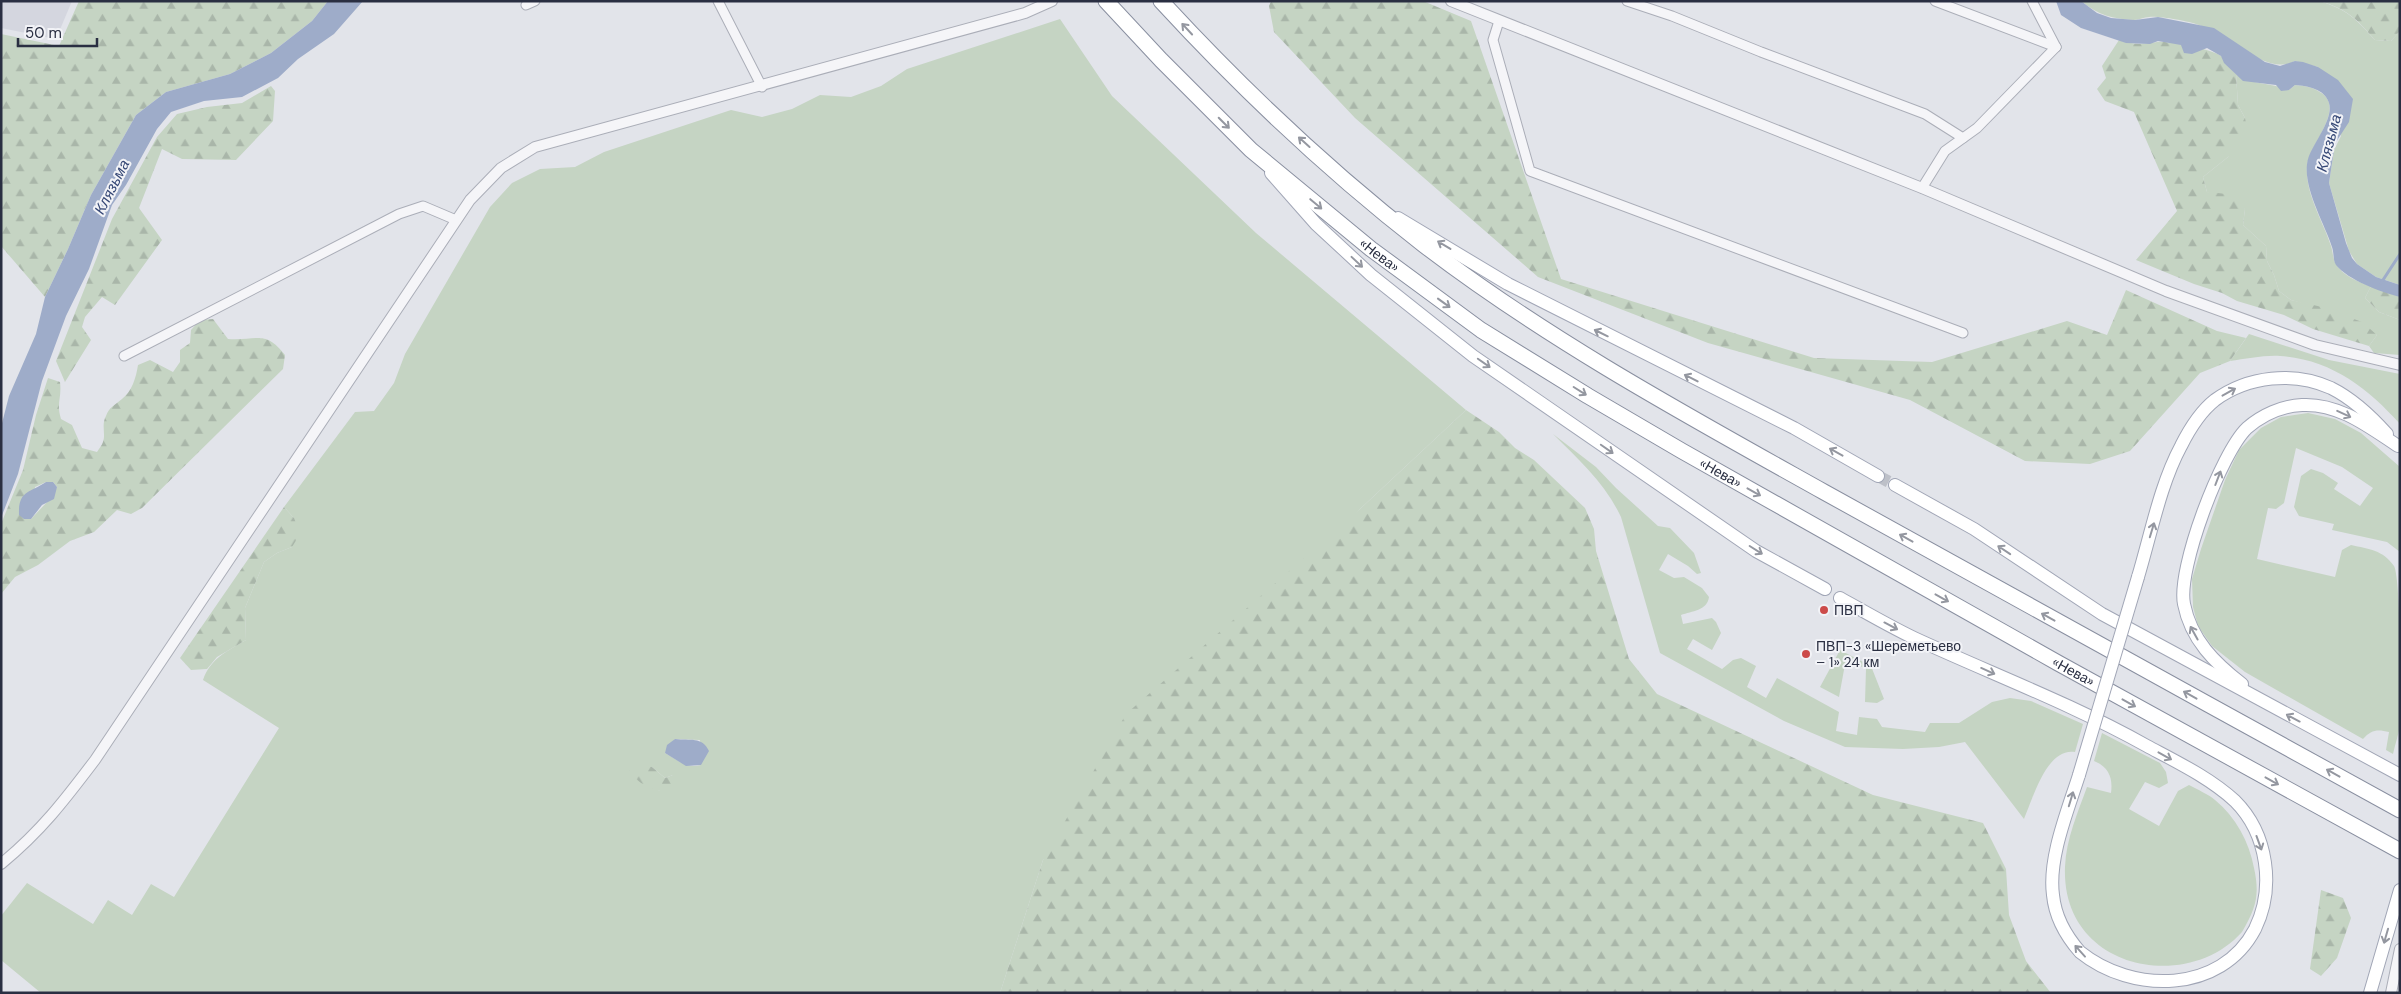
<svg xmlns="http://www.w3.org/2000/svg" width="2401" height="994" viewBox="0 0 2401 994" font-family="'DM Sans',sans-serif">
	<style>
		.built { fill: #d4d6df }
		.grass { fill: #c5d4c3; fill-rule: evenodd }
		.forest { fill: url(#forest-firs); fill-rule: evenodd }
		.water { fill: #9eacc9 }
		.lines { fill: none; stroke-linecap: round; stroke-linejoin: round }
		.stream { stroke: #9eacc9; stroke-width: 3 }
		.primary-tunnel { stroke: #bdc0c8; stroke-width: 12; stroke-dasharray: 12 6; stroke-linecap: butt }
		.minor-casing { stroke: #abaeb8; stroke-width: 11 }
		.tertiary-casing { stroke: #abaeb8; stroke-width: 12 }
		.primary-casing { stroke: #a1a6b6; stroke-width: 14 }
		.motorway-casing { stroke: #898fa0; stroke-width: 17 }
		.minor { stroke: #f5f5f8; stroke-width: 9 }
		.tertiary { stroke: #f5f5f8; stroke-width: 10 }
		.primary { stroke: #fff; stroke-width: 12 }
		.motorway { stroke: #fff; stroke-width: 15 }
		.primary-bridge-casing { stroke: #a1a6b6; stroke-width: 14; stroke-linecap: butt }
		.primary-bridge { stroke: #fff; stroke-width: 12 }
		.oneway { stroke: #9497a0 }
		.poi-dot { fill: #cc4b4a; stroke: #f2f3f7; stroke-width: 2 }
		.labels { text-anchor: middle; stroke-width: 4; stroke-linejoin: round; paint-order: stroke }
		.street-label { font-size: 14px; fill: #2a2f42; stroke: #f2f3f7 }
		.poi-label { font-size: 14px; fill: #2a2f42; stroke: #f2f3f7; text-anchor: start }
		.water-label { font-size: 15px; font-style: italic; fill: #354775; stroke: #f2f3f7 }
	</style>
	<defs>
		<pattern id="forest-firs" width="22" height="20" patternUnits="userSpaceOnUse" patternTransform="scale(1.25)"><rect width="22" height="20" fill="#c5d4c3"/><path d="M5 1l3.5 6h-7zM16 11l3.5 6h-7z" fill="#a9b6a9"/></pattern>
	</defs>
	<rect width="100%" height="100%" fill="#e2e4ea"/>
	<!-- built -->
	<polygon class="built" points="1,1 72,1 56,39 1,28"/>
	<!-- grass -->
	<g class="grass">
		<path d="M2081 1H2320C2348 10 2356 19 2375 40L2391 41 2400 31V285L2376 277 2357 264 2349 251 2329 183 2334 150 2341 136 2318 67 2295 61C2267 77 2227 34 2199 25 2188 21 2160 16 2149 17 2144 17 2139 20 2134 20 2113 19 2098 15 2081 1Z"/>
		<path d="M1060 19 1112 96 1256 233 1466 410 1360 509 1043 860 1000 993H41L1 960V916L27 883 93 924 108 900 132 915 151 884 174 897 279 728 203 680C210 659 227 651 246 640L245 608 264 562 277 553 292 547 294 518 284 507 355 412 374 411 394 383 405 354 490 207 512 183 540 169 575 167 604 152 731 110 762 117 792 109 820 95 851 97 881 86 907 69ZM675 739 700 740 701 765C686 769 678 760 665 753ZM652 767 665 778 673 775 660 791 646 784Z"/>
		<path d="M2236 74C2246 84 2273 83 2289 90L2295 85C2306 86 2313 87 2323 94 2344 111 2309 145 2307 166 2305 194 2323 221 2331 246 2333 252 2333 260 2336 264 2342 275 2359 283 2371 286L2365 298 2379 312 2400 320V355L2374 353 2369 346 2377 335 2336 313 2291 300 2279 291 2274 275 2267 261 2266 246 2243 225 2245 209 2207 192 2203 177 2228 157 2245 118 2238 105Z"/>
		<path d="M2249 334 2329 360 2400 374V424C2368 388 2330 359 2280 356 2264 355 2246 359 2230 361Z"/>
		<path d="M2308 413 2335 419 2361 433 2400 467V552L2387 542 2332 530 2334 524 2299 516 2294 507 2301 476 2311 469 2323 473 2338 483 2334 489 2360 506 2373 488 2342 467 2296 448 2284 503 2276 509 2268 508 2257 559 2335 577 2342 550 2351 545C2369 549 2383 550 2394 566 2401 578 2401 704 2400 724 2399 734 2395 744 2393 754L2386 750 2389 732C2377 729 2371 730 2363 739L2245 672 2212 646 2198 626 2193 607 2192 579 2201 549 2225 480 2239 450 2261 428 2281 417Z"/>
		<path d="M1553 434 1596 467 1616 488 1658 526 1670 528 1694 553 1701 573 1697 574 1688 566 1668 554 1659 570 1674 578 1684 577 1702 588 1709 597C1707 611 1692 611 1681 615L1683 624 1712 618 1716 622 1721 633 1712 650 1693 639 1687 649 1722 669 1733 660 1741 658 1756 666 1747 687 1766 698 1777 678 1839 712 1836 731 1857 735 1859 717 1877 719 1882 727 1925 732 1930 723H1959L1992 702 2010 698 2031 701 2083 724 2075 752C2047 747 2033 798 2024 819L1965 742 1939 747 1903 749 1845 747 1784 721 1660 653 1621 517C1605 483 1579 460 1553 434Z"/>
		<polygon points="1840,650 1871,666 1884,699 1877,703 1865,702 1866,669 1846,659 1839,697 1820,687"/>
		<path d="M2102 733 2160 763 2166 772 2168 783 2159 788 2145 782 2129 809 2159 826 2178 791 2189 785C2198 790 2208 794 2215 800 2236 817 2249 842 2254 868 2260 895 2256 908 2242 932 2187 994 2061 970 2065 867 2066 839 2078 812 2087 787L2111 793C2113 778 2109 767 2094 761Z"/>
	</g>
	<!-- forest -->
	<g class="forest">
		<polygon points="79,1 328,1 312,21 271,53 230,74 166,92 136,115 91,195 68,249 45,297 1,246 1,34 59,46"/>
		<polygon points="1271,1 1423,1 1471,21 1561,279 1814,358 1932,362 2067,321 2107,335 2126,290 2217,331 2246,338 2230,361 2200,373 2130,451 2090,464 2025,461 1910,400 1708,343 1538,277 1355,118 1274,32 1269,6"/>
		<path d="M2320 1H2400V31L2391 41 2375 40C2356 18 2348 10 2320 1Z"/>
		<path d="M2119 40C2131 45 2145 44 2157 42 2166 40 2215 50 2221 56 2227 63 2229 67 2236 74L2238 105 2245 118 2248 133 2228 157 2203 177 2207 192 2237 195 2245 209 2243 225 2266 246 2267 261 2274 275 2279 291 2291 300 2322 307 2362 322 2377 335 2369 346 2313 329 2284 315 2237 301 2222 293 2194 284 2136 260 2177 211 2134 112 2105 101 2097 89 2106 78 2102 66Z"/>
		<polygon points="271,86 275,91 273,121 236,160 182,159 162,149 139,208 162,240 115,305 102,297 85,317 82,327 91,340 65,382 56,361 112,219 157,137 177,114 207,107 242,103"/>
		<polygon points="2371,286 2400,297 2400,320 2379,312 2365,298"/>
		<path d="M213 319 228 339C257 341 265 329 285 355L283 369 142 508 131 514 117 510 94 532 70 541 38 565 15 577 1 594V524L23 470 36 415 48 378 60 382C62 398 56 403 61 419L72 425 82 448 97 452C99 449 102 445 103 442 106 434 101 425 106 416 109 407 115 405 122 399 132 391 136 378 138 365L150 360 173 372 180 362V350L190 343 191 330 200 320ZM46 482H53L57 487 48 501 31 519 35 487Z"/>
		<polygon points="1466,410 1499,432 1515,448 1534,460 1585,508 1594,529 1596,551 1629,659 1657,694 1873,795 1983,823 2006,869 2009,915 2026,961 2051,993 1000,993 1043,860 1126,714 1360,509"/>
		<polygon points="284,507 294,518 300,534 292,547 277,553 264,562 245,608 246,640 217,657 207,669 191,670 180,658"/>
		<path d="M636 765 652 767 665 778 673 775 681 777 682 785 677 791C660 795 636 785 629 769Z"/>
		<polygon points="2321,890 2343,898 2351,918 2337,958 2321,976 2310,969"/>
	</g>
	<!-- water -->
	<g class="water">
		<polygon points="328,1 363,1 334,34 298,59 278,78 242,97 204,101 171,112 157,129 126,185 112,205 89,269 66,316 42,381 18,474 1,518 1,427 9,396 36,334 45,297 68,249 91,195 136,115 166,92 230,74 271,53 312,21"/>
		<path d="M2056 1H2081L2097 13 2111 18 2135 20 2158 17 2214 28 2265 62 2280 66 2295 61 2303 62 2318 67 2338 80 2353 99 2349 122 2336 142 2334 150 2329 183 2346 243 2352 258 2357 264 2376 277 2400 285V297C2381 292 2348 280 2336 265 2333 261 2334 252 2332 247 2324 222 2301 185 2308 159 2313 143 2334 119 2329 103 2325 89 2308 86 2295 85L2289 90 2281 91 2276 85 2243 81 2224 63 2221 56 2207 48 2192 54 2184 53 2181 45 2158 41 2150 44 2126 43 2081 28 2061 15Z"/>
		<path d="M46 482H53L57 487 54 499 42 505 31 519H24L19 515C18 490 30 493 46 482Z"/>
		<path d="M675 739C690 741 702 736 709 751L701 765 686 766 665 753 667 745Z"/>
	</g>
	<g class="lines">
		<!-- stream -->
		<polyline class="stream" points="2381,283 2400,254"/>
		<!-- primary-tunnel -->
		<polyline class="primary-tunnel" points="1878,476 1895,485"/>
		<!-- minor casing -->
		<g class="minor-casing">
			<g id="minor">
				<polyline points="718,1 762,87"/>
				<polyline points="1627,1 1672,16 1761,52 1925,114 1963,138"/>
				<polyline points="1935,1 2056,47"/>
				<polyline points="2032,1 2056,47"/>
				<polyline points="526,5 535,1"/>
				<polyline points="1499,21 1493,40 1530,171 1963,333"/>
				<polyline points="1922,188 1945,151 1977,128 2056,47"/>
				<polyline points="124,356 399,214 423,206 456,220"/>
			</g>
		</g>
		<!-- tertiary casing -->
		<g class="tertiary-casing">
			<g id="tertiary">
				<polyline points="1451,1 1922,188 2166,291 2315,345 2400,365"/>
				<path d="M1 864C41 831 64 801 95 760L470 200 501 168 535 147 1025 13 1052 1"/>
				<polyline points="2391,993 2400,949"/>
			</g>
		</g>
		<!-- primary casing -->
		<g class="primary-casing">
			<g id="primary">
				<polyline points="1271,173 1316,224 1371,275 1473,356 1756,551 1825,589"/>
				<polyline points="1398,218 1508,284 1794,428 1878,476"/>
				<polyline points="1895,485 1974,529 2102,614 2400,775"/>
				<path d="M2138 577C2151 534 2160 485 2181 446 2189 430 2201 411 2215 400 2248 376 2294 371 2331 388 2353 399 2371 416 2387 434"/>
				<path d="M1840 598C1865 612 1889 626 1914 638 1992 674 2072 704 2147 746 2177 762 2210 778 2235 801 2268 834 2275 888 2255 929 2221 994 2132 994 2080 952 2066 936 2055 916 2053 895 2048 858 2068 810 2079 775"/>
				<path d="M2242 684C2215 663 2191 640 2184 604 2177 569 2221 453 2247 428 2262 415 2282 406 2302 405 2339 403 2369 427 2398 446"/>
				<polyline points="2370,993 2400,890"/>
			</g>
		</g>
		<!-- motorway casing -->
		<g class="motorway-casing">
			<g id="motorway">
				<path id="s1" d="M1106 1 1161 60 1251 150 1371 249 1481 330 1588 396 1682 451 2058 663 2400 851"/>
				<path d="M1161 1C1242 89 1330 172 1424 245 1548 340 1688 416 1824 492 2016 599 2208 704 2400 810"/>
			</g>
		</g>
		<!-- minor -->
		<use href="#minor" class="minor"/>
		<!-- tertiary -->
		<use href="#tertiary" class="tertiary"/>
		<!-- primary -->
		<use href="#primary" class="primary"/>
		<!-- motorway -->
		<use href="#motorway" class="motorway"/>
		<!-- primary-bridge casing -->
		<g class="primary-bridge-casing">
			<polyline id="primary-bridge" points="2079,775 2138,577"/>
		</g>
		<!-- primary-bridge -->
		<use href="#primary-bridge" class="primary-bridge"/>
	</g>
	<!-- one-way arrows -->
	<defs><path id="oneway-shaft" d="M-6 0H5M1.5-3L5.5 0L1.5 3" fill="none" stroke-width="1.6" stroke-linecap="round" stroke-linejoin="round" transform="scale(1.25)"/></defs>
	<g class="oneway">
		<use href="#oneway-shaft" transform="translate(1187 29) rotate(-133)"/>
		<use href="#oneway-shaft" transform="translate(1224 123) rotate(45)"/>
		<use href="#oneway-shaft" transform="translate(1304 142) rotate(-138)"/>
		<use href="#oneway-shaft" transform="translate(1316 204) rotate(40)"/>
		<use href="#oneway-shaft" transform="translate(1444 245) rotate(-149)"/>
		<use href="#oneway-shaft" transform="translate(1357 262) rotate(43)"/>
		<use href="#oneway-shaft" transform="translate(1444 303) rotate(36)"/>
		<use href="#oneway-shaft" transform="translate(1601 333) rotate(-154)"/>
		<use href="#oneway-shaft" transform="translate(1484 363) rotate(35)"/>
		<use href="#oneway-shaft" transform="translate(1691 378) rotate(-153)"/>
		<use href="#oneway-shaft" transform="translate(1580 391) rotate(32)"/>
		<use href="#oneway-shaft" transform="translate(2229 392) rotate(-29)"/>
		<use href="#oneway-shaft" transform="translate(2344 414) rotate(25)"/>
		<use href="#oneway-shaft" transform="translate(1607 449) rotate(35)"/>
		<use href="#oneway-shaft" transform="translate(1836 452) rotate(-151)"/>
		<use href="#oneway-shaft" transform="translate(2218 478) rotate(-69)"/>
		<use href="#oneway-shaft" transform="translate(1754 492) rotate(29)"/>
		<use href="#oneway-shaft" transform="translate(2152 530) rotate(-73)"/>
		<use href="#oneway-shaft" transform="translate(1906 538) rotate(-151)"/>
		<use href="#oneway-shaft" transform="translate(1756 550) rotate(32)"/>
		<use href="#oneway-shaft" transform="translate(2004 550) rotate(-146)"/>
		<use href="#oneway-shaft" transform="translate(1942 598) rotate(29)"/>
		<use href="#oneway-shaft" transform="translate(2048 617) rotate(-151)"/>
		<use href="#oneway-shaft" transform="translate(1891 626) rotate(28)"/>
		<use href="#oneway-shaft" transform="translate(2194 633) rotate(-119)"/>
		<use href="#oneway-shaft" transform="translate(1988 671) rotate(24)"/>
		<use href="#oneway-shaft" transform="translate(2190 695) rotate(-151)"/>
		<use href="#oneway-shaft" transform="translate(2129 703) rotate(29)"/>
		<use href="#oneway-shaft" transform="translate(2293 718) rotate(-152)"/>
		<use href="#oneway-shaft" transform="translate(2165 756) rotate(29)"/>
		<use href="#oneway-shaft" transform="translate(2333 773) rotate(-151)"/>
		<use href="#oneway-shaft" transform="translate(2272 781) rotate(29)"/>
		<use href="#oneway-shaft" transform="translate(2071 799) rotate(-73)"/>
		<use href="#oneway-shaft" transform="translate(2259 843) rotate(70)"/>
		<use href="#oneway-shaft" transform="translate(2386 936) rotate(106)"/>
		<use href="#oneway-shaft" transform="translate(2080 951) rotate(-132)"/>
	</g>
	<!-- markers -->
	<g class="poi-dot">
		<circle cx="1824" cy="610" r="5"/>
		<circle cx="1806" cy="654" r="5"/>
	</g>
	<g class="labels">
		<!-- street labels -->
		<g class="street-label">
			<text dy="5" stroke="none"><textPath href="#s1" startOffset="374">«Нева»</textPath></text>
			<text dy="5" stroke="none"><textPath href="#s1" startOffset="779">«Нева»</textPath></text>
			<text dy="5" stroke="none"><textPath href="#s1" startOffset="1184">«Нева»</textPath></text>
		</g>
		<!-- poi labels -->
		<g class="poi-label">
			<text x="1834" y="615">ПВП</text>
			<text x="1816" y="651">ПВП-3 «Шереметьево<tspan x="1816" dy="16">– 1» 24 км</tspan></text>
		</g>
		<!-- water labels -->
		<g class="water-label">
			<text transform="translate(2329 143) rotate(-75)" y="5">Клязьма</text>
			<text transform="translate(112 187) rotate(-63)" y="5">Клязьма</text>
		</g>
	</g>
	<!-- border -->
	<rect width="2401" height="994" fill="none" stroke="#2a2f42" stroke-width="5"/>
	<!-- scale -->
	<path d="M18 38v8h79v-8" fill="none" stroke="#2a2f42" stroke-width="2.5"/>
	<text x="25" y="38" font-size="15" fill="#2a2f42" stroke="#f2f3f7" stroke-width="4" paint-order="stroke">50 m</text>
</svg>
